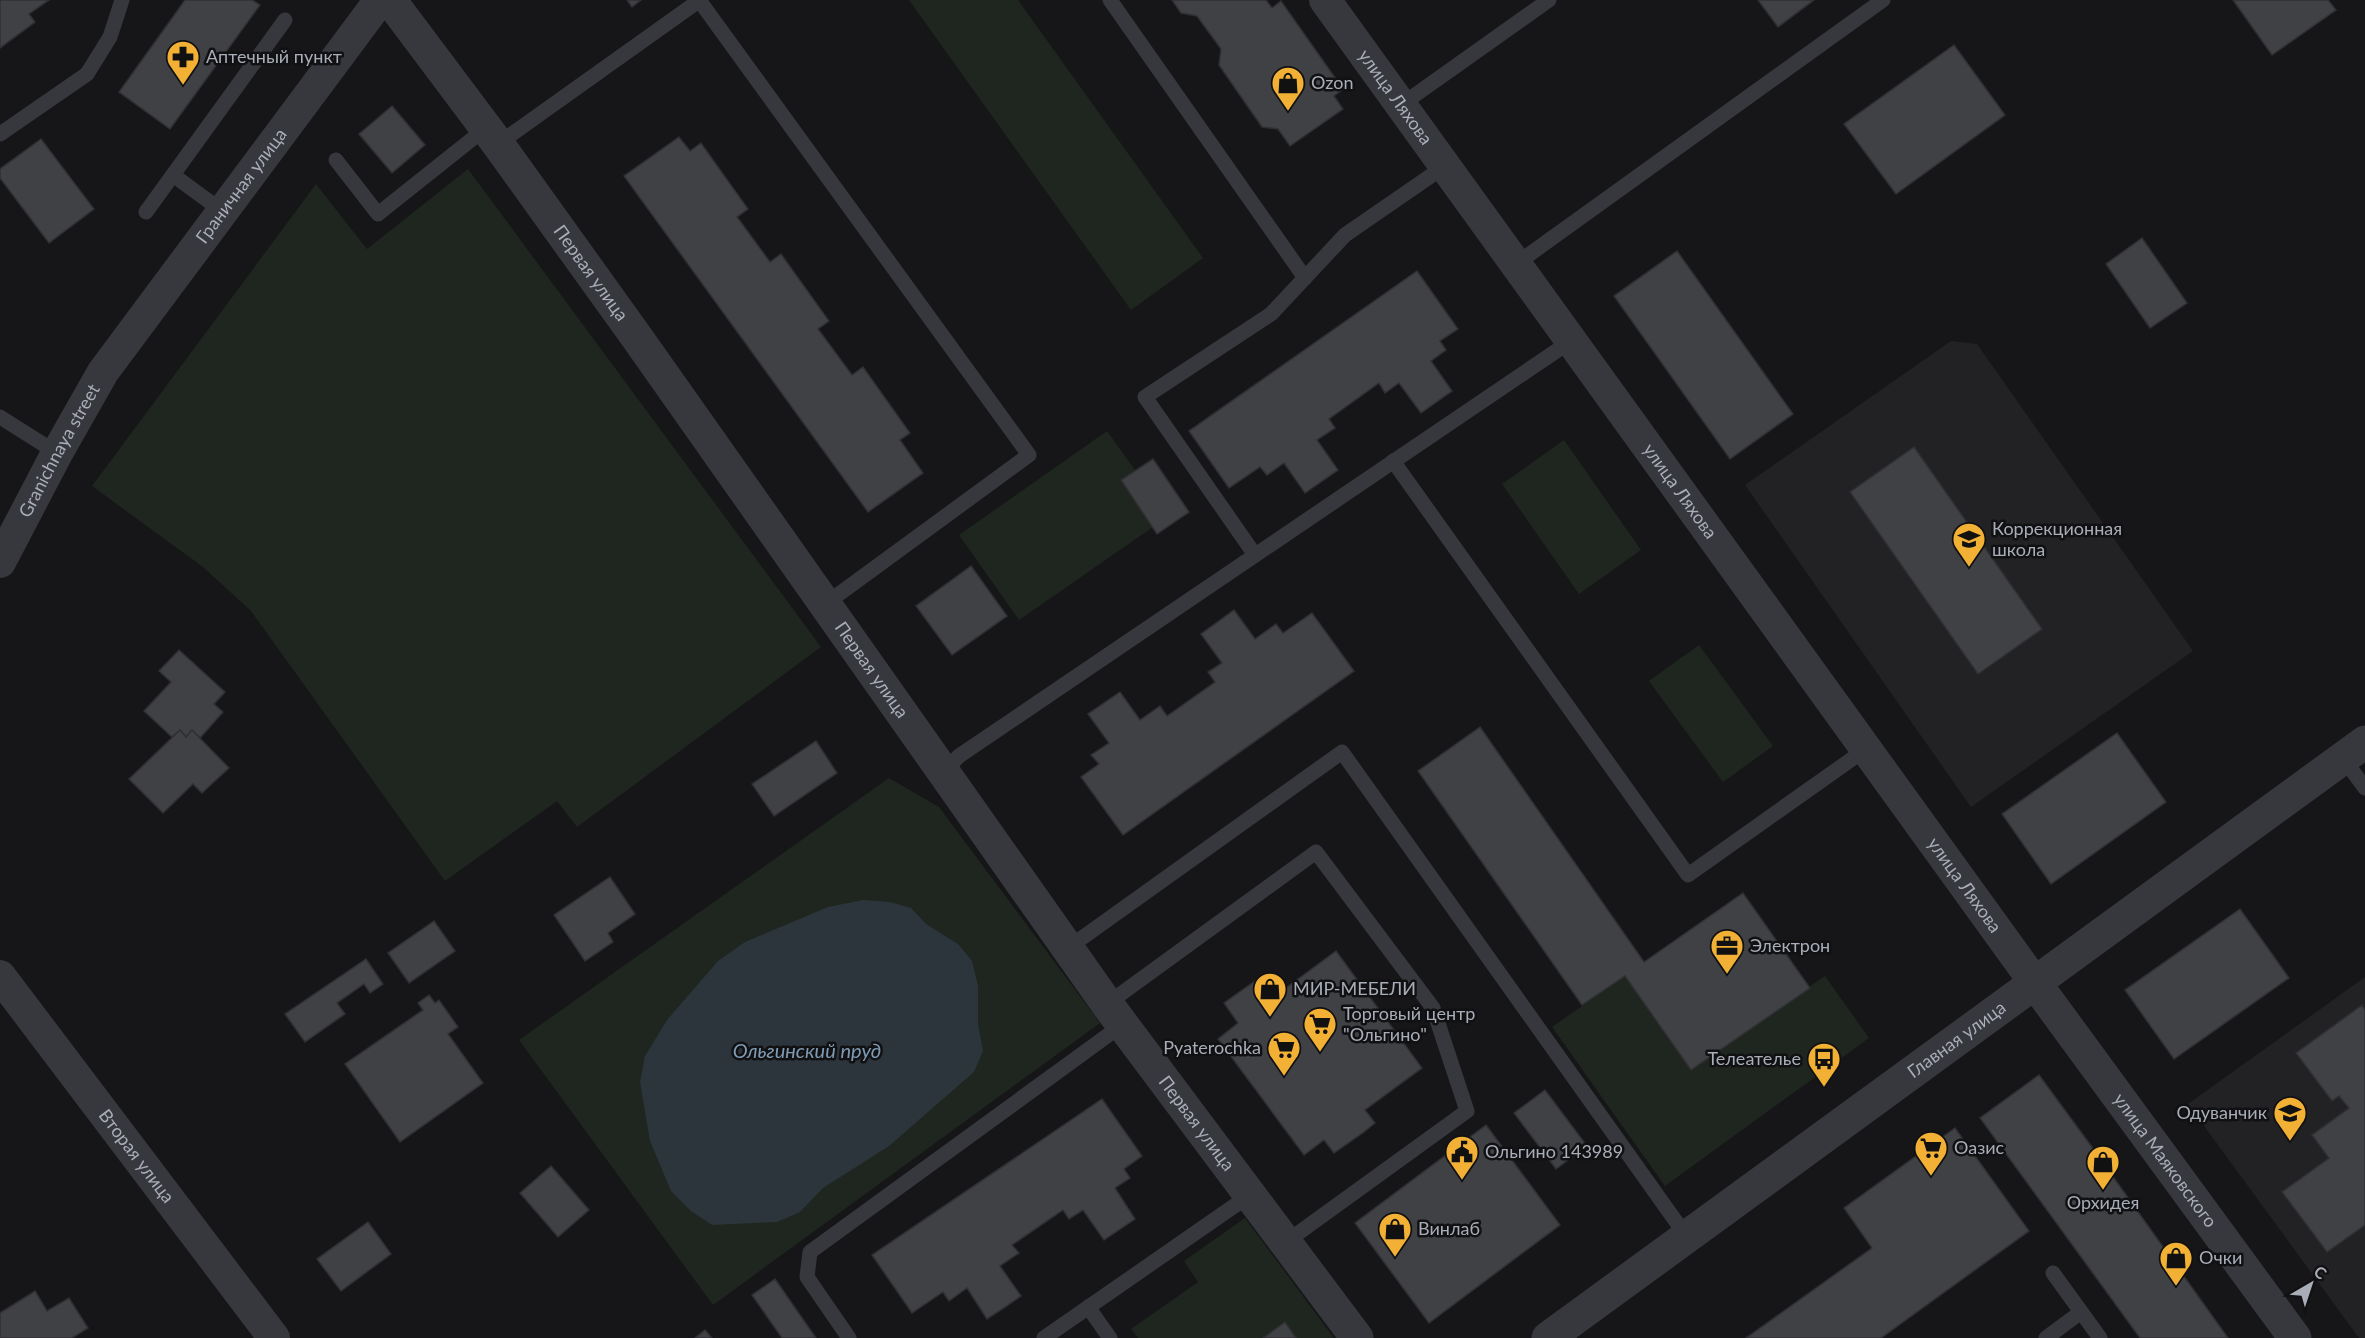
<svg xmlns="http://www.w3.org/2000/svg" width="2365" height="1338" viewBox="0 0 2365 1338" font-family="Lato,sans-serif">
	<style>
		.built { fill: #222225 }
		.green { fill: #1e261f }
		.water { fill: #2c353c }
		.building { fill: #404145; stroke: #303034; stroke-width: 1.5 }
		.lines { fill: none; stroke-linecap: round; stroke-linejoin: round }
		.service { stroke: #37383d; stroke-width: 15 }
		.minor { stroke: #37383d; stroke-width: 32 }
		.tertiary { stroke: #37383d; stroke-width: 33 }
		.labels { text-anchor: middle; stroke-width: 5; stroke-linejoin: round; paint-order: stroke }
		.poi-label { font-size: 18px; fill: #a8adb8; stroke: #111113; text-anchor: start }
		.street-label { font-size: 18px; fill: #a8adb8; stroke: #111113 }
		.water-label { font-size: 20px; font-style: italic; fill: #7f9bb3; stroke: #111113 }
	</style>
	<rect width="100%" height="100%" fill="#161618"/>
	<!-- built -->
	<g class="built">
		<polygon points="1951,341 1977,344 2193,651 1971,807 1745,485"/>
		<polygon points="2365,977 2365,1338 2359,1338 2188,1104"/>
	</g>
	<!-- green -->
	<g class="green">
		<polygon points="909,0 1018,0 1203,258 1131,310"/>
		<polygon points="468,169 821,647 577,827 557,801 445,881 251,611 203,567 92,486 316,184 367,249"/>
		<polygon points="1107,431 1135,470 1121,481 1153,527 1019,620 959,535"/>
		<polygon points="1564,440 1641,550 1579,594 1502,484"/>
		<polygon points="1699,645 1773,746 1723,782 1649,681"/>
		<polygon points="889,778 939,807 1100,1023 713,1305 519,1040"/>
		<polygon points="1743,893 1809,987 1825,976 1869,1038 1665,1186 1552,1027"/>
		<polygon points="1245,1218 1334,1338 1138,1338 1131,1329 1198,1282 1184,1261"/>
	</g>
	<!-- water -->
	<polygon class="water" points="863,900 890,902 911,908 926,924 958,944 972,961 978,986 978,1024 983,1051 974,1072 889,1146 823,1188 800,1212 777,1222 712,1225 691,1211 671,1191 650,1141 640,1082 645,1056 667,1020 718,961 745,942 828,907"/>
	<!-- building -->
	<g class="building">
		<polygon points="0,0 49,0 29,14 35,22 0,48"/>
		<polygon points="185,0 252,0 260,5 170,129 119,92"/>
		<polygon points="627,0 641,0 632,7"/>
		<polygon points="1172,0 1266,0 1272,8 1281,1 1343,89 1334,96 1343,109 1290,146 1278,129 1262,127 1219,65 1221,49 1197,16 1181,13"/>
		<polygon points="1758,0 1814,0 1778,27"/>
		<polygon points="2233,0 2328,0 2336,10 2272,55"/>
		<polygon points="1954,45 2005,115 1896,194 1844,124"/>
		<polygon points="392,106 425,145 392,173 359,134"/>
		<polygon points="679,137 690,151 701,143 748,209 737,217 770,262 781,254 829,321 818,329 852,375 863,367 910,433 900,440 923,473 868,512 624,176"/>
		<polygon points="41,139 94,209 49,243 0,178 0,169"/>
		<polygon points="2142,238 2187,303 2150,328 2106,264"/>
		<polygon points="1677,251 1793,414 1730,459 1614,296"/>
		<polygon points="1417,271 1458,329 1440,341 1446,350 1431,361 1452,391 1421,413 1399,383 1385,393 1379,383 1329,419 1335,428 1317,440 1338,470 1305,493 1284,463 1267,475 1260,467 1229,488 1189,431"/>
		<polygon points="1914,447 2042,629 1978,674 1850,492"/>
		<polygon points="1153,459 1189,512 1157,534 1121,480"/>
		<polygon points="971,566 1007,616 952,655 916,606"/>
		<polygon points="1234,610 1255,639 1276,624 1283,633 1312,613 1354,671 1123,835 1081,777 1099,764 1091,755 1109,743 1088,714 1120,692 1140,720 1160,706 1167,716 1215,682 1208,672 1222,663 1201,634"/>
		<polygon points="179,650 225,692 214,704 223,712 200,738 192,730 186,737 180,730 172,737 144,711 171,682 159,671"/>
		<polygon points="1480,727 1644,962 1743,893 1810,988 1691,1070 1625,976 1582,1005 1418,771"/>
		<polygon points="180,730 186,737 192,730 229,768 202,793 193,784 163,813 129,779"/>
		<polygon points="2117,733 2166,802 2051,884 2002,814"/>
		<polygon points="816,741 837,773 774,816 752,784"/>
		<polygon points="610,877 635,914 608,933 613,942 585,961 554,915"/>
		<polygon points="2240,909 2289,978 2174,1059 2125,990"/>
		<polygon points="434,921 455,951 409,983 388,953"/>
		<polygon points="1336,951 1422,1068 1365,1110 1375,1123 1364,1132 1334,1153 1324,1140 1304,1155 1218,1039 1238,1023 1224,1003 1265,974 1279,993"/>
		<polygon points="366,959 383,984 370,993 364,984 337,1003 345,1014 305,1042 285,1014"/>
		<polygon points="429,995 435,1003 439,1000 458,1027 448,1034 483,1083 400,1142 345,1064 423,1010 418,1003"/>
		<polygon points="2362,1005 2365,1010 2365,1225 2327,1252 2282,1192 2329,1158 2312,1135 2349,1108 2339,1096 2332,1101 2296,1053"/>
		<polygon points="2039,1075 2089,1143 2228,1338 2140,1338 1980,1118"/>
		<polygon points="1545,1090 1587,1146 1556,1169 1514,1113"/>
		<polygon points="1102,1099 1142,1156 1124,1169 1130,1178 1115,1188 1135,1219 1104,1240 1083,1210 1069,1219 1063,1210 1012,1245 1019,1253 1000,1266 1021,1296 1004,1308 987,1319 967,1288 949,1301 943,1292 912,1313 872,1255"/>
		<polygon points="1486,1125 1560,1225 1429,1323 1355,1223"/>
		<polygon points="1955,1128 2029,1231 1881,1338 1746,1338 1872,1248 1844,1208"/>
		<polygon points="551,1166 589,1210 558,1237 520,1193"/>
		<polygon points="368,1222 391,1254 341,1291 317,1259"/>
		<polygon points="775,1279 816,1338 782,1338 752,1295"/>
		<polygon points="35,1291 47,1311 69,1298 88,1328 72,1338 0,1338 0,1313"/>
		<polygon points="1285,1322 1296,1338 1263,1338"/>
		<polygon points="705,1330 712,1338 695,1338"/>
	</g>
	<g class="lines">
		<!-- service -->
		<g class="service">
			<polyline points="699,0 1029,455 824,605"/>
			<polyline points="1110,0 1305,278"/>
			<polyline points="1401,105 1549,0"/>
			<polyline points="0,134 87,74 110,37 122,0"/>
			<polyline points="498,144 700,0"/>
			<polyline points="336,160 378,214 486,128"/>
			<polyline points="173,175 222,211"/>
			<polyline points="146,212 285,20"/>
			<polyline points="1516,264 1883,0"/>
			<polyline points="0,417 57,453"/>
			<polyline points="1393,461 1688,875 1866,749"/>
			<polyline points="1255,555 1145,397 1271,314 1345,235 1445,166"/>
			<polyline points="2343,758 2365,788"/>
			<polyline points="943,773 959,756 1571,341"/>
			<polyline points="1068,948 1342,752 1687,1237"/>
			<polyline points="1107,1004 1316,852 1433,1008 1467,1111 1286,1242"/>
			<polyline points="2053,1273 2100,1338"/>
			<polyline points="1088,1307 1110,1338"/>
			<polyline points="849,1338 807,1277 810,1252 1122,1025"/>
			<polyline points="1044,1338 1250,1195"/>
			<polyline points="2046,1338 2081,1312"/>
		</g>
		<!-- minor -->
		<g class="minor">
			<path id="s1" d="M1325 0 2035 983"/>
			<path id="s2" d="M0 562 57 453 103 372 380 0"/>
			<path id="s3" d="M0 976 274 1338"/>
		</g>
		<!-- tertiary -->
		<g class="tertiary">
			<path id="s4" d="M390 0 498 144 638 339 1107 1004 1357 1338"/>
			<path id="s5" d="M2035 983 2295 1338"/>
			<path id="s6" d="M1548 1338 2365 742"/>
		</g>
	</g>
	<!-- icons -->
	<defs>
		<g id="pharmacy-pin" transform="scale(1.725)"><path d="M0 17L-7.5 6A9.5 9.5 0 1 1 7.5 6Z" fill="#f2b134" stroke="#111113"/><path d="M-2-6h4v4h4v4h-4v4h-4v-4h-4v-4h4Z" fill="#111"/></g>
		<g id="shop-pin" transform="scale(1.725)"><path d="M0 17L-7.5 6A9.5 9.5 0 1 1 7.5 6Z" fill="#f2b134" stroke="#111113"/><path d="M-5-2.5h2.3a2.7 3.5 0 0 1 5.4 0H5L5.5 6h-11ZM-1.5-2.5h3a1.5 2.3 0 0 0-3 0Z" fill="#111"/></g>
		<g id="school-pin" transform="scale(1.725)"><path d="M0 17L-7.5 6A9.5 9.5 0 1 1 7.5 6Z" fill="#f2b134" stroke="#111113"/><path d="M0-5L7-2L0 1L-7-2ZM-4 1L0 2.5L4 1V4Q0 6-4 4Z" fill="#111"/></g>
		<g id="office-pin" transform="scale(1.725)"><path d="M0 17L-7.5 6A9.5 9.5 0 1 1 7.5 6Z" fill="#f2b134" stroke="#111113"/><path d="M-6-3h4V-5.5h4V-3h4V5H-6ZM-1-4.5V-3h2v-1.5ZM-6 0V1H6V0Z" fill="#111"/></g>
		<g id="supermarket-pin" transform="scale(1.725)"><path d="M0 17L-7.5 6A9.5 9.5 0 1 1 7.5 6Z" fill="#f2b134" stroke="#111113"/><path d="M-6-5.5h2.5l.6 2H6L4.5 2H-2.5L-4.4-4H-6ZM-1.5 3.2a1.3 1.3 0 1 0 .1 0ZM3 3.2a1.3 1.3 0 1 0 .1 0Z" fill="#111"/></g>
		<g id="bus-pin" transform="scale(1.725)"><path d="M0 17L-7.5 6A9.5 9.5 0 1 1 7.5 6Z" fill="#f2b134" stroke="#111113"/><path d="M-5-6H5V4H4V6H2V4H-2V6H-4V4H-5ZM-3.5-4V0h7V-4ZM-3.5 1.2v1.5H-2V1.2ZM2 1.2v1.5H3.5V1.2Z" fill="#111"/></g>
		<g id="civic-pin" transform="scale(1.725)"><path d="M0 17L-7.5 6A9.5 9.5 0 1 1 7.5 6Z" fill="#f2b134" stroke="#111113"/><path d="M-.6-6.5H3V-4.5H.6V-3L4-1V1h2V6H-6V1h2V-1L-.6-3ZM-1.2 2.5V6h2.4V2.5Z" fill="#111"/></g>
	</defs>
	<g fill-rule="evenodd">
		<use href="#pharmacy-pin" x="183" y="57"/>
		<use href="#shop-pin" x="1288" y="83"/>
		<use href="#school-pin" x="1969" y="539"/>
		<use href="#office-pin" x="1727" y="946"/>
		<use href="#shop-pin" x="1270" y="989"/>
		<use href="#supermarket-pin" x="1320" y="1024"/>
		<use href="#supermarket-pin" x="1284" y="1048"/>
		<use href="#bus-pin" x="1824" y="1059"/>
		<use href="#school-pin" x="2290" y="1113"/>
		<use href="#supermarket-pin" x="1931" y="1148"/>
		<use href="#civic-pin" x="1462" y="1152"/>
		<use href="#shop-pin" x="2103" y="1162"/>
		<use href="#shop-pin" x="1395" y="1229"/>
		<use href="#shop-pin" x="2176" y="1258"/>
	</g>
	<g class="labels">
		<!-- poi labels -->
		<g class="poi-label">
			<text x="206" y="63">Аптечный пункт</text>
			<text x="1311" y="89">Ozon</text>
			<text x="1992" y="535">Коррекционная<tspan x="1992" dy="21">школа</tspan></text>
			<text x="1750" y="952">Электрон</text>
			<text x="1293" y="995">МИР-МЕБЕЛИ</text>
			<text x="1343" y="1020">Торговый центр<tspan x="1343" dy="21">"Ольгино"</tspan></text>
			<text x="1261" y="1054" text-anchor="end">Pyaterochka</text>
			<text x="1801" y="1065" text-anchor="end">Телеателье</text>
			<text x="2267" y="1119" text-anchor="end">Одуванчик</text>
			<text x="1954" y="1154">Оазис</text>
			<text x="1485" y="1158">Ольгино 143989</text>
			<text x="2103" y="1209" text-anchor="middle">Орхидея</text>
			<text x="1418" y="1235">Винлаб</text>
			<text x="2199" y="1264">Очки</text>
		</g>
		<!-- street labels -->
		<g class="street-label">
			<text dy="6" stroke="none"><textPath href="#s1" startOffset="120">улица Ляхова</textPath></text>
			<text dy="6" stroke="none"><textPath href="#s2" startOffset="448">Граничная улица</textPath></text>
			<text dy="6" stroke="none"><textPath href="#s4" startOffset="339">Первая улица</textPath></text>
			<text dy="6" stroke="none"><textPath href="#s2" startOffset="126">Granichnaya street</textPath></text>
			<text dy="6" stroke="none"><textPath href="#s1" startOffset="606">улица Ляхова</textPath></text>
			<text dy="6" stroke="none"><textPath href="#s4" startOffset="825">Первая улица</textPath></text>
			<text dy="6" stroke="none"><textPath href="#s1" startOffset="1092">улица Ляхова</textPath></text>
			<text dy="6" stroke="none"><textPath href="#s6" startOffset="506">Главная улица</textPath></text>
			<text dy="6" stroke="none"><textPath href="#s4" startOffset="1383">Первая улица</textPath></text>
			<text dy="6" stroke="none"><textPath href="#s3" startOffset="226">Вторая улица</textPath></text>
			<text dy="6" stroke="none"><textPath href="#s5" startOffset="220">улица Маяковского</textPath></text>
		</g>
		<!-- water labels -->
		<g class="water-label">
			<text x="807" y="1058">Ольгинский пруд</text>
		</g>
	</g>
	<!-- north arrow -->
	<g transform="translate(2311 1284) rotate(39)" stroke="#111113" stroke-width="4.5" paint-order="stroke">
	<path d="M0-4.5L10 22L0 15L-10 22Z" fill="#a8adb8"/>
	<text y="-9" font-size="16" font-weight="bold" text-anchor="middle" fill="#a8adb8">С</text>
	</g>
</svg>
